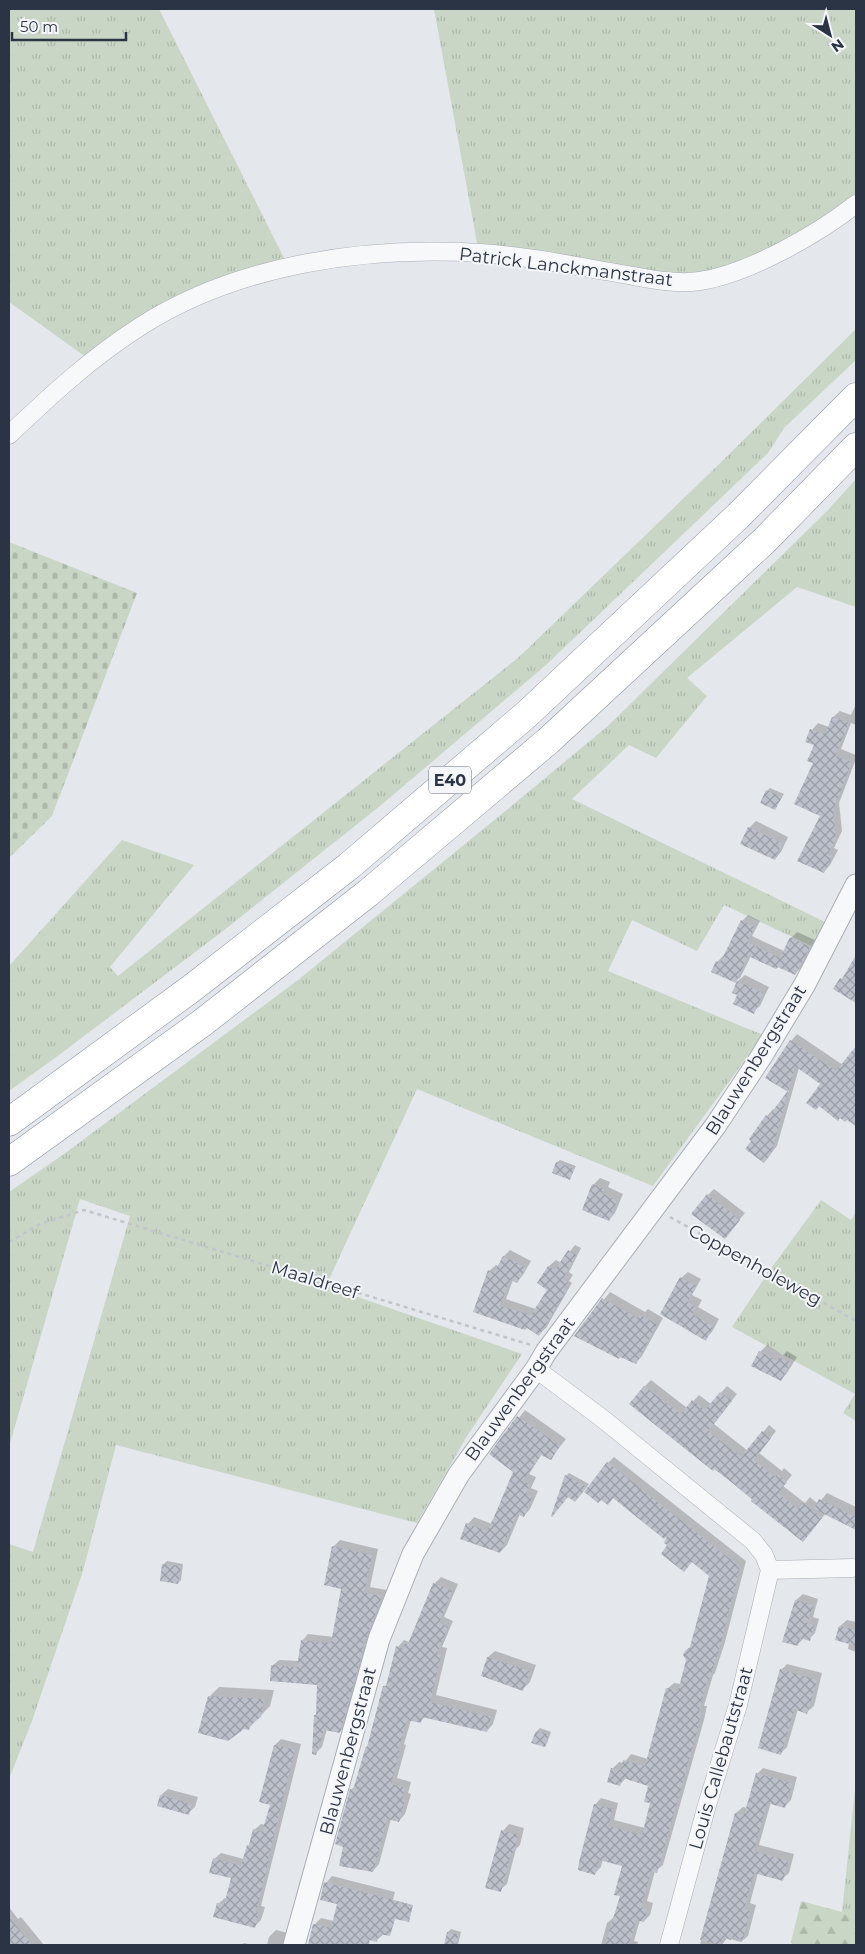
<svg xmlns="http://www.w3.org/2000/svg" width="865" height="1954" viewBox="0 0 865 1954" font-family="Montserrat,sans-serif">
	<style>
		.grass { fill: url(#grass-tufts) }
		.forest { fill: url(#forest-firs) }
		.cemetery { fill: url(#cemetery-stones) }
		.shadow { fill: #0003 }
		.building { fill: url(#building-cross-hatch) }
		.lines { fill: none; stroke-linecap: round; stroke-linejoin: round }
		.minor-casing { stroke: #a9aeb7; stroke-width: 19 }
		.tertiary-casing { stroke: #a9aeb7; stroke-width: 23 }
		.motorway-casing { stroke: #8b94a3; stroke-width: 29 }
		.path { stroke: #c2c5cb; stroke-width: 2.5; stroke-dasharray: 4 4; stroke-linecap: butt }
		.minor { stroke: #f7f8fa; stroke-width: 18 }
		.tertiary { stroke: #f7f8fa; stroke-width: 21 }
		.motorway { stroke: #fff; stroke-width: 28 }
		.labels { text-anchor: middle; stroke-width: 4; stroke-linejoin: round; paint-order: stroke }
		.shield { fill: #f4f6f9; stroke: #676e7b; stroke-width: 1 }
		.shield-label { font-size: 16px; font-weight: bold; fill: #2b3445 }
		.street-label { font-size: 18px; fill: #2b3445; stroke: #f4f6f9 }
	</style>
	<defs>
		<pattern id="grass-tufts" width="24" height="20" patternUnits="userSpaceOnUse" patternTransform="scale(1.25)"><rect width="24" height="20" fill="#c9d6c5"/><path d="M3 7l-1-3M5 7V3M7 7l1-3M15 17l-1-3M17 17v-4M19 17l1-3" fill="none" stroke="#adb8ab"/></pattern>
		<pattern id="forest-firs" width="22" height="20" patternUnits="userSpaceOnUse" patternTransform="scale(1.25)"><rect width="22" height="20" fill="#c9d6c5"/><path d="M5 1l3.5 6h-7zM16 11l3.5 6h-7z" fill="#adb8ab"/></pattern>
		<pattern id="cemetery-stones" width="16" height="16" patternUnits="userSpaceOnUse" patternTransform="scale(1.25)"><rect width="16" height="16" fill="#c9d6c5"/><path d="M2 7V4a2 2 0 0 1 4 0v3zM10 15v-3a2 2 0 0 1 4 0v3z" fill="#adb8ab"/></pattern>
		<pattern id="building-cross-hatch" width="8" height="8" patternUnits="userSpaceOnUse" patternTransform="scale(1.25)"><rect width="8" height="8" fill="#bbc0ca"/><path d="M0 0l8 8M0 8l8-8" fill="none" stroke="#989da6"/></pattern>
	</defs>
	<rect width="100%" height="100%" fill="#e4e7ec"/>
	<!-- grass -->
	<g class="grass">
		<polygon points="9,9 159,9 286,262 86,357 9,302"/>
		<polygon points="434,9 856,9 856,194 831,214 747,261 691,278 478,248"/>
		<polygon points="856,329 856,360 784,428 768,453 546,665 380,806 223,931 55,1058 9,1091 9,966 122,840 194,865 110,967 118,976 519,657 712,471"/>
		<polygon points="856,479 856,607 797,587 687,678 707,696 656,758 629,745 572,799 825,922 812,946 724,905 697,951 632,920 608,971 763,1035 653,1186 417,1089 326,1286 522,1354 467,1436 417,1523 116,1445 83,1571 32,1721 9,1779 9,1544 33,1552 130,1216 80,1199 9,1447 9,1192 64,1154 298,980 503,813 609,725 828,510"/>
		<polygon points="821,1200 851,1220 856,1212 856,1421 843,1413 855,1394 732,1327 770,1270"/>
		<polygon points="856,1780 856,1918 842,1912"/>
	</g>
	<!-- forest -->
	<polygon class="forest" points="801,1901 842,1912 856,1918 856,1945 794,1945 791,1942"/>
	<!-- cemetery -->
	<polygon class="cemetery" points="9,542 137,593 52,816 9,858"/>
	<!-- shadow -->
	<g class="shadow">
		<polygon points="856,704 856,725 851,723 841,749 856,755 856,759 839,803 842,831 834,848 838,850 830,865 824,872 822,815 815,762 815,744 812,730 818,723 829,727 833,717 840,711 851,715"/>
		<polygon points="770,788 784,794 775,808 767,791"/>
		<polygon points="756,821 788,837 781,852 775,859 749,828"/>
		<polygon points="748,915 760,921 752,936 784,951 791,938 797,932 815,940 801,968 795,974 751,956 739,980 745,975 769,987 760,1006 753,1012 739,995 733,992 740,977 735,982 717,962 723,956 725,956 742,921"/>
		<polygon points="797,1034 843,1065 856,1048 856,1124 848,1118 822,1083 799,1068 777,1146 764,1162 767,1116 773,1109 775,1111 789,1091 767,1077 791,1041"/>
		<polygon points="560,1160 576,1166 570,1178 557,1162"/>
		<polygon points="600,1178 610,1182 608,1187 623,1194 615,1213 609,1220 593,1185"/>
		<polygon points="714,1189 745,1213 725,1237 708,1195"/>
		<polygon points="575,1245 581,1248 569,1272 573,1275 569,1281 572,1283 546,1328 539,1334 527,1326 475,1311 489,1271 496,1265 499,1266 504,1256 510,1250 531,1261 523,1275 517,1282 513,1280 506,1299 536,1309 549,1289 539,1283 549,1266 556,1260 561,1263"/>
		<polygon points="688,1272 701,1279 692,1295 702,1300 698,1307 719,1319 712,1332 705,1339 662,1313 681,1278"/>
		<polygon points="610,1292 645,1312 648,1309 663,1318 642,1356 636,1363 576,1335"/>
		<polygon points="767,1345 783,1355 787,1351 797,1357 787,1373 781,1380 760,1352"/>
		<polygon points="651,1380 687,1408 699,1395 711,1404 727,1386 737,1394 714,1424 748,1451 769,1425 776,1431 759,1453 782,1471 784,1468 792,1475 783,1486 805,1503 810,1497 818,1504 827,1493 856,1507 856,1528 826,1513 803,1541 714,1468 644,1387"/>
		<polygon points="525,1410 566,1439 551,1458 542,1454 529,1474 536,1477 531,1488 538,1491 530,1509 524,1516 520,1514 507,1545 500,1552 462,1538 468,1524 474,1517 492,1524 515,1472 491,1454"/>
		<polygon points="614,1457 746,1561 725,1642 715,1673 713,1675 704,1706 707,1706 704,1720 663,1865 655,1871 647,1901 653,1903 650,1915 644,1921 640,1920 634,1941 638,1942 637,1945 601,1945 607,1923 614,1917 621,1896 623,1865 603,1859 601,1867 595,1873 595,1805 601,1798 618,1803 614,1820 645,1828 652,1803 650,1785 626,1778 620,1784 609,1781 613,1768 619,1762 624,1763 631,1754 648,1759 667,1689 674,1683 681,1684 711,1576 669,1545 670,1532 614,1497 608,1504 608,1463"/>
		<polygon points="569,1473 589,1484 578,1497 566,1476"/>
		<polygon points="340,1540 378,1549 370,1587 387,1590 372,1631 369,1634 367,1650 346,1726 339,1732 327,1729 322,1747 315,1754 315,1715 318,1713 319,1683 272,1666 279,1660 299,1661 302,1641 308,1634 334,1637 343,1588 333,1547"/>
		<polygon points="167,1561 183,1564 181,1580 178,1583 164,1564"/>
		<polygon points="441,1577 458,1584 444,1617 453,1621 442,1647 447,1648 436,1695 497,1710 493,1724 487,1731 425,1717 420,1722 411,1720 404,1744 406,1745 397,1778 411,1782 408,1793 411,1794 405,1814 399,1821 391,1819 379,1864 373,1871 345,1846 351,1790 355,1786 369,1745 385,1686 388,1683 398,1647 404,1640 409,1642 434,1584"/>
		<polygon points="803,1594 818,1599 813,1617 819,1619 815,1633 809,1639 804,1638 797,1645 796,1600"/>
		<polygon points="847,1620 856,1622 856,1652 848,1649 849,1643 836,1639 840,1626"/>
		<polygon points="495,1651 536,1665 530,1682 523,1689 482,1675 488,1657"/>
		<polygon points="787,1664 822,1673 814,1706 807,1712 798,1709 787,1747 781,1753 781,1670"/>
		<polygon points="219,1687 274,1690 270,1706 248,1729 209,1697"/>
		<polygon points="540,1728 551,1732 547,1743 544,1746 537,1731"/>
		<polygon points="281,1739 301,1744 261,1906 265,1907 261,1920 255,1926 218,1904 225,1898 227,1898 232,1878 214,1859 221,1853 244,1859 254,1830 261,1824 266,1825 271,1804 275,1745"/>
		<polygon points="763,1768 797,1777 791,1800 785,1806 771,1802 759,1845 794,1854 789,1873 782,1879 758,1873 750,1903 756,1905 748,1936 741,1942 727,1938 722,1945 700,1945 736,1813 743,1807 747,1808 757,1774"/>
		<polygon points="168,1789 198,1797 195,1807 188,1813 161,1795"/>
		<polygon points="509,1824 524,1828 520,1845 516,1849 507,1884 500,1890 503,1831"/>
		<polygon points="332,1876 395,1892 384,1934 377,1940 370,1939 369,1945 309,1945 314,1925 321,1918 334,1921 338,1903 326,1883"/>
		<polygon points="9,1907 18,1919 21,1917 44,1945 9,1945"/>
		<polygon points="451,1929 461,1932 458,1945 445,1945 448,1932"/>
		<polygon points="276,1930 288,1933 286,1945 267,1945 269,1937"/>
		<polygon points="244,1943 252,1945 241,1945"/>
	</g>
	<!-- building -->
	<g class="building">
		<polygon points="832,717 849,723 835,756 852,762 833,810 836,839 828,854 832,856 824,873 797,861 820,816 794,804 813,763 807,761 814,745 805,742 810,729 825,734"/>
		<polygon points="766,790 782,797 775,810 760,803"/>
		<polygon points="748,827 782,843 775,860 740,844"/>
		<polygon points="741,920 755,927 747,942 780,958 790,937 810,947 795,975 778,967 776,969 748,956 736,983 711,972 716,961 720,963"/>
		<polygon points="856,955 856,1003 833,989 840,978 842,979"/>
		<polygon points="737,981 763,993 754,1014 733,1004 737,995 732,993"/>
		<polygon points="790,1040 836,1071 856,1046 856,1126 847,1120 845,1122 840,1118 838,1121 819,1106 816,1110 806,1103 820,1084 795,1066 788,1092 765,1078"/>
		<polygon points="787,1092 788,1092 771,1154 764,1163 745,1149 751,1141 749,1139 766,1115 768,1117"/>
		<polygon points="556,1162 574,1169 570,1180 552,1173"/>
		<polygon points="592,1184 604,1189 602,1193 617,1201 609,1221 582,1210"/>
		<polygon points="707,1194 740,1220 725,1239 691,1214"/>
		<polygon points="568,1250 576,1255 563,1279 568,1282 564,1288 567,1290 539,1336 527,1328 525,1330 473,1312 488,1270 494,1273 503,1256 526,1268 517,1283 510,1280 500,1306 531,1315 547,1290 537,1283 548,1266 555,1270"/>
		<polygon points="680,1277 696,1286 687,1302 696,1307 692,1314 713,1326 706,1341 660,1314"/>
		<polygon points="602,1298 638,1318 640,1315 657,1324 636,1364 620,1357 619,1359 574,1336"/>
		<polygon points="759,1351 777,1361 779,1357 791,1363 781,1381 751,1366"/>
		<polygon points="644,1386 681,1414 692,1400 705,1410 720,1392 732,1401 708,1431 741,1457 762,1431 771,1438 754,1460 775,1477 777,1474 787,1482 778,1493 798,1509 803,1503 822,1518 803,1542 751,1501 752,1499 729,1480 714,1469 713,1471 629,1404"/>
		<polygon points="517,1416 560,1446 551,1460 541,1455 523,1481 530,1484 526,1495 532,1497 524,1517 517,1514 500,1553 460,1539 466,1523 487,1531 494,1517 513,1472 489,1454"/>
		<polygon points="607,1462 740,1567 719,1650 709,1681 707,1680 699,1712 701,1713 698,1728 657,1873 651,1871 641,1908 647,1909 644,1922 636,1920 629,1945 605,1945 620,1896 614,1895 622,1866 599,1860 595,1875 578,1870 579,1862 594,1804 613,1809 608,1826 642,1835 650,1803 644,1802 648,1786 623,1778 620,1786 607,1782 611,1768 621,1770 623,1760 645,1766 666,1688 678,1691 686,1660 683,1655 685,1651 690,1647 709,1576 692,1562 684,1572 661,1554 667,1545 664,1543 667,1536 664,1539 613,1498 608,1505 601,1500 598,1503 584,1492"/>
		<polygon points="565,1475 587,1487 575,1502 568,1497 552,1517 551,1516"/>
		<polygon points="819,1499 856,1517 856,1530 814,1509"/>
		<polygon points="332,1546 372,1555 364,1593 382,1596 366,1639 364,1639 361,1657 340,1733 324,1730 316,1755 312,1754 314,1715 316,1715 317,1685 270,1681 271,1665 297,1667 301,1640 331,1643 341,1589 324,1585"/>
		<polygon points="162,1564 181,1566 178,1584 160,1581"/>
		<polygon points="433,1583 452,1591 439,1623 448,1627 437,1654 441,1655 430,1702 491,1717 487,1732 422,1717 421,1723 407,1720 398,1750 400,1751 391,1784 405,1788 402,1799 405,1800 399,1822 387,1819 373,1872 339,1866 343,1847 335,1844 350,1789 353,1790 366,1746 367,1747 383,1686 386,1686 396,1646 404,1649 405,1644 408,1644"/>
		<polygon points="795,1600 813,1605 807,1623 814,1625 810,1641 800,1638 798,1646 782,1642"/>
		<polygon points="839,1626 856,1630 856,1646 835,1640"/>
		<polygon points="487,1657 530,1671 523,1691 481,1676"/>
		<polygon points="780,1669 817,1680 807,1714 794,1709 781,1755 758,1748"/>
		<polygon points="208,1696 264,1699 261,1717 251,1724 249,1730 244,1729 228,1741 198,1733"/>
		<polygon points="536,1731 549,1735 545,1747 531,1743"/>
		<polygon points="274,1745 295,1750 268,1859 269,1860 256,1912 259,1913 255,1928 213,1917 217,1903 224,1905 231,1878 209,1873 213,1858 241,1866 247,1845 249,1845 253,1829 262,1832 270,1805 259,1802"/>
		<polygon points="756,1773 792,1783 785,1808 767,1803 754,1851 788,1861 783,1881 754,1873 744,1909 750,1911 743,1940 732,1937 731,1940 723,1938 720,1945 700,1940 735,1813 744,1815"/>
		<polygon points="160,1795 192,1804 189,1815 157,1806"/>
		<polygon points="501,1830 518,1835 514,1853 511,1853 501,1892 485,1888"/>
		<polygon points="324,1882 413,1905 409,1922 395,1919 390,1936 379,1934 377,1942 369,1940 369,1945 308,1945 313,1924 331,1928 337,1904 320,1900"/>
		<polygon points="9,1917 32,1945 9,1945"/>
		<polygon points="447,1932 459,1935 456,1945 444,1945"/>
	</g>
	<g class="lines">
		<!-- minor casing -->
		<g class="minor-casing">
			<g id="minor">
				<path d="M9 435C51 395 92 357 141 326 238 264 366 246 480 253 527 256 575 266 622 274 646 278 674 285 700 281 748 274 818 234 856 204"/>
				<polyline points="536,1369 603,1419 753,1541 764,1555 770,1570 738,1705 707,1805 669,1945"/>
				<polyline points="770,1570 853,1568"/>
			</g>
		</g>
		<!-- tertiary casing -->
		<g class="tertiary-casing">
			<polyline id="tertiary" points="294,1945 379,1639 413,1554 459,1474 536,1369 546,1352 716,1125 761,1057 805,984 856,885"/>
		</g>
		<!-- motorway casing -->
		<g class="motorway-casing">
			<g id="motorway">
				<polyline points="9,1122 192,988 349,866 527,714 738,516 856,397"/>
				<polyline points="9,1162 202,1023 368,893 548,741 764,541 856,447"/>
			</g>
		</g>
		<!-- path -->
		<g class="path">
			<polyline points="670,1217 856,1321"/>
			<polyline points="9,1242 40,1224 84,1210 531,1345"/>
		</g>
		<!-- minor -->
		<use href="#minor" class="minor"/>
		<!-- tertiary -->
		<use href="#tertiary" class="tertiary"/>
		<!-- motorway -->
		<use href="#motorway" class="motorway"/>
	</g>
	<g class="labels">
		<!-- shield labels -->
		<rect class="shield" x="429" y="766.5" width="42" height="27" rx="4"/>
		<g class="shield-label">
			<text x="450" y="786">E40</text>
		</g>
		<!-- street labels -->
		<g class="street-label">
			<text transform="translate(566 267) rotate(7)" y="6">Patrick Lanckmanstraat</text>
			<text transform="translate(756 1060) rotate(-58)" y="6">Blauwenbergstraat</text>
			<text transform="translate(755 1265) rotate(29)" y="6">Coppenholeweg</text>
			<text transform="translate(315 1280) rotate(17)" y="6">Maaldreef</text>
			<text transform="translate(520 1389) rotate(-54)" y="6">Blauwenbergstraat</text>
			<text transform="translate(348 1751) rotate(-75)" y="6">Blauwenbergstraat</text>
			<text transform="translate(721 1758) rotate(-74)" y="6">Louis Callebautstraat</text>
		</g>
	</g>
	<!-- border -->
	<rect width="865" height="1954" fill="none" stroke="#2b3445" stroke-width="20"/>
	<!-- north arrow -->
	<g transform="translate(830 35) rotate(144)" stroke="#f4f6f9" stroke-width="4" paint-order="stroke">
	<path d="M0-4L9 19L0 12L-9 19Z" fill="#2b3445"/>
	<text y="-8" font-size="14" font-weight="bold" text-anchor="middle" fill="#2b3445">N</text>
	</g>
	<!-- scale -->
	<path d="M12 32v8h114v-8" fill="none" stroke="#2b3445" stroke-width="2.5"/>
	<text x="20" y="32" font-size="15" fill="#2b3445" stroke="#f4f6f9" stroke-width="4" paint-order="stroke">50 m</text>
</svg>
